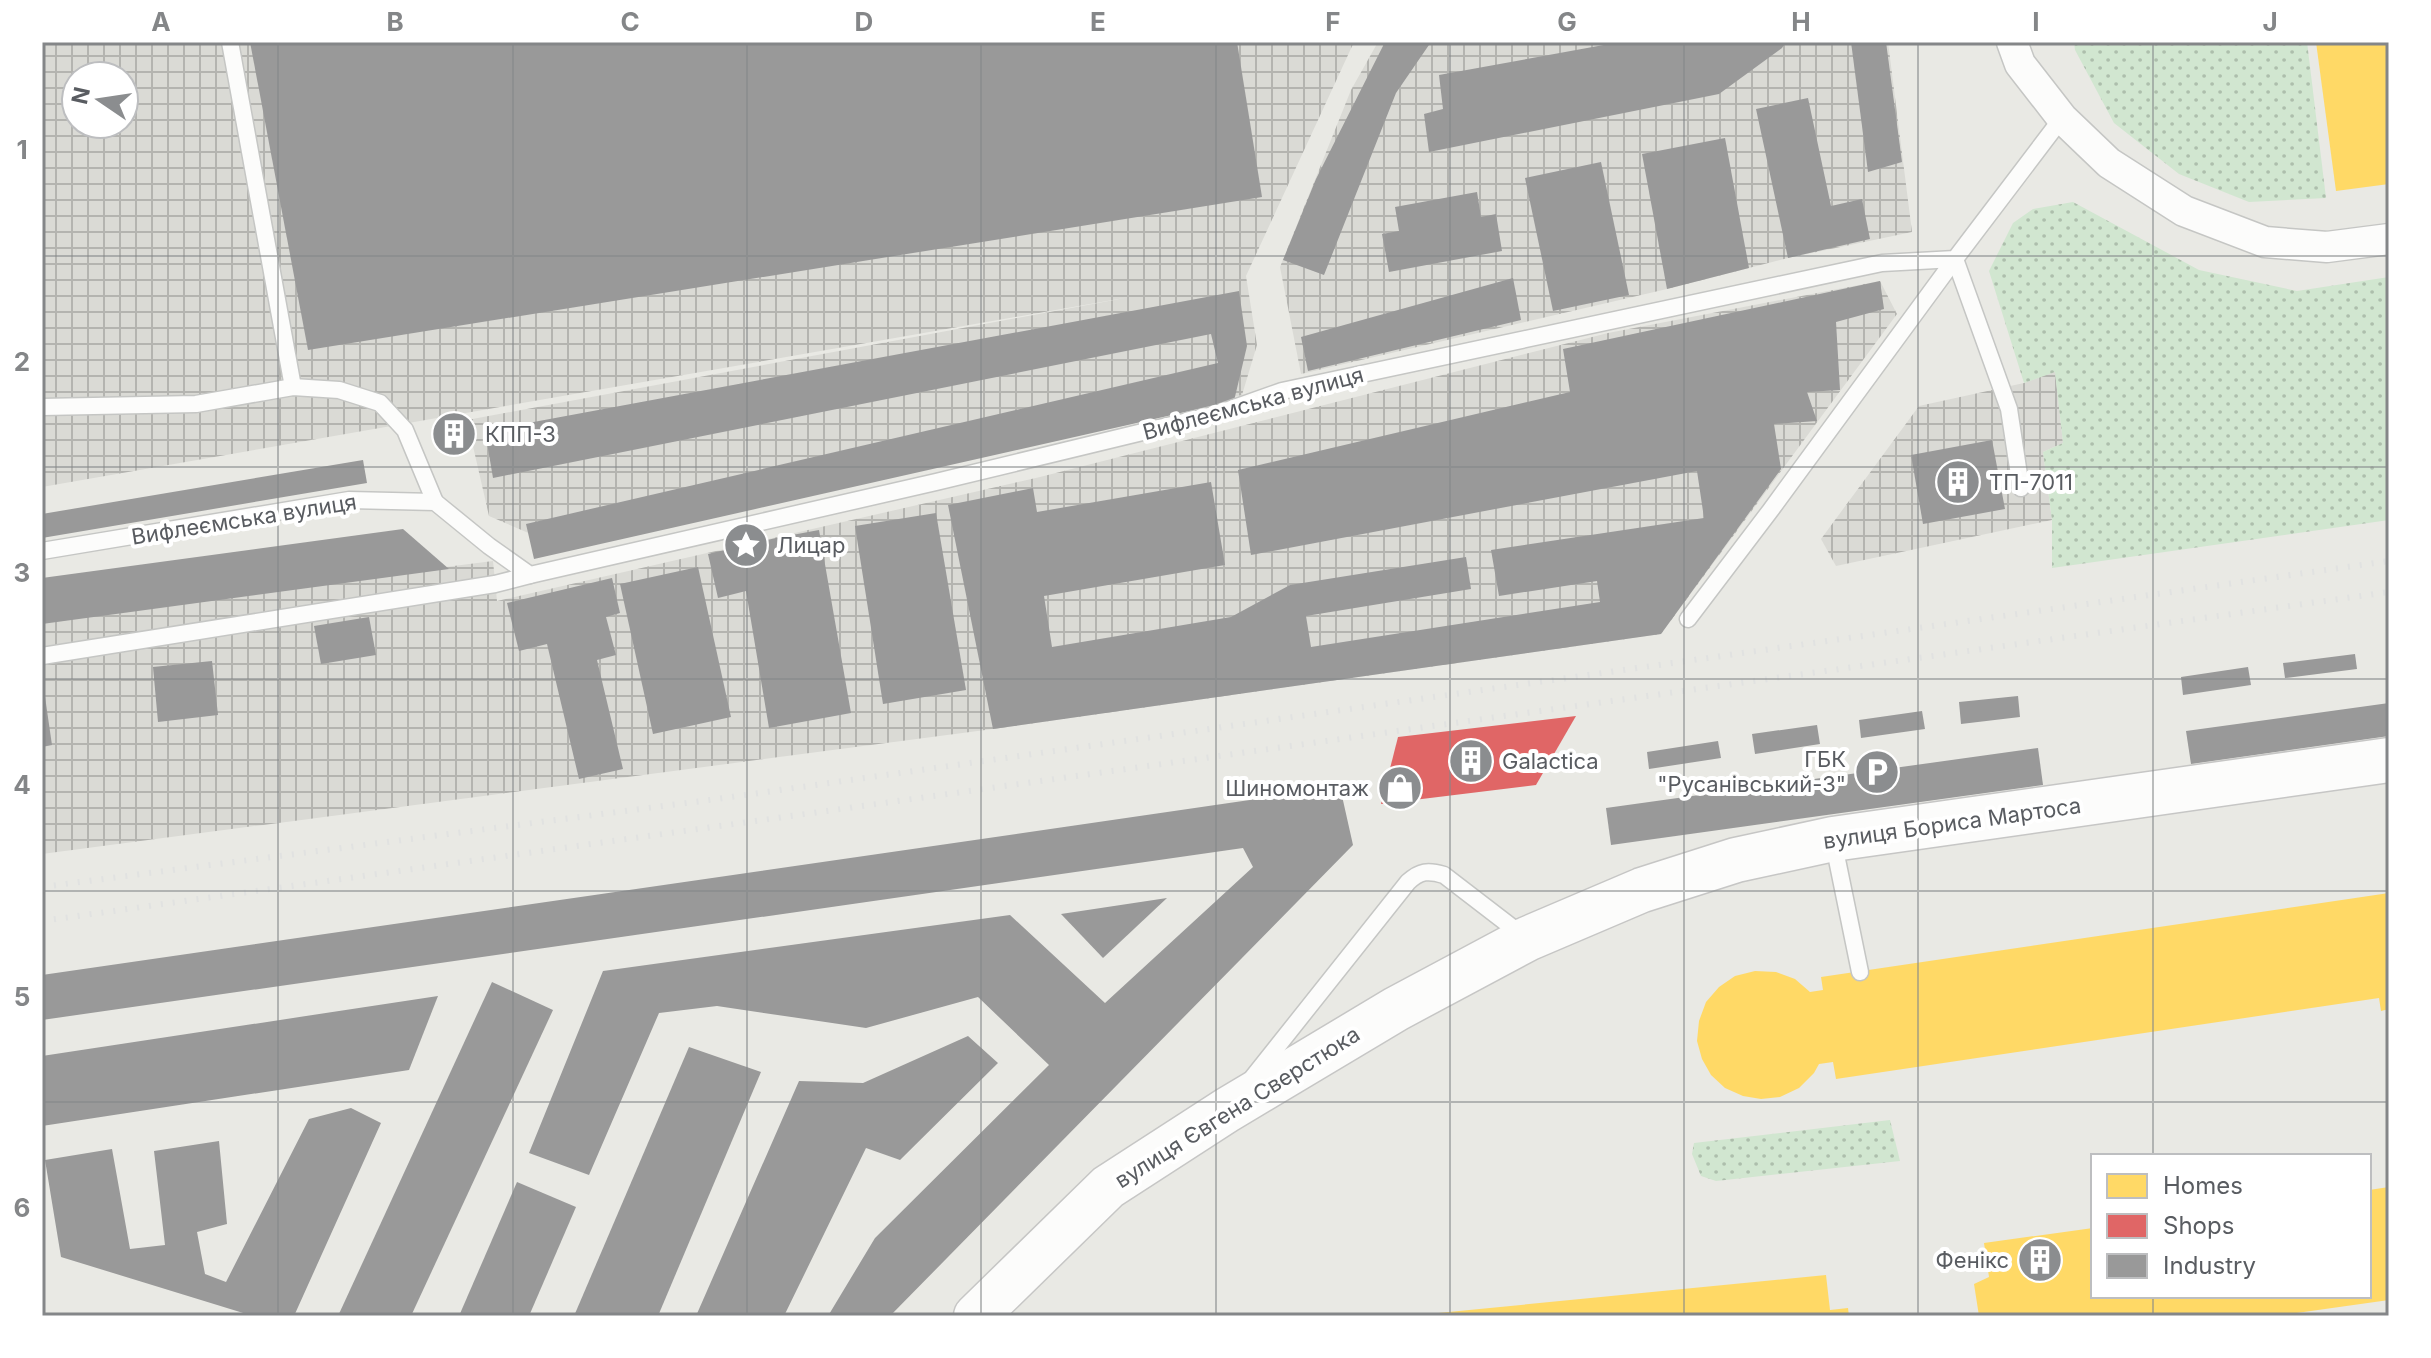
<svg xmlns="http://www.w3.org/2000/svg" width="2431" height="1358" viewBox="0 0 2431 1358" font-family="Inter,sans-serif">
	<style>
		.industrial { fill: url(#industrial-grid); fill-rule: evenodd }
		.grass { fill: url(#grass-dots) }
		.homes { fill: #ffd966 }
		.shops { fill: #e06666 }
		.industry { fill: #999 }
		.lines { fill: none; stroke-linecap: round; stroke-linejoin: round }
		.lane-casing { stroke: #c5c6c4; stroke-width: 19 }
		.street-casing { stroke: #c5c6c4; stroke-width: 33 }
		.secondary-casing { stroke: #c6c6c5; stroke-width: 47 }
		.lane { stroke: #fcfcfb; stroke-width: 16 }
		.street { stroke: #fcfcfb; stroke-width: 30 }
		.secondary { stroke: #fcfcfb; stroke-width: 44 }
		.rail { stroke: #e1e2e1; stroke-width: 6; stroke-dasharray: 2 10; stroke-linecap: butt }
		.grid { fill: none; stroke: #848688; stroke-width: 2; stroke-opacity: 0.55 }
		.labels { text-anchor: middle; stroke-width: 8; stroke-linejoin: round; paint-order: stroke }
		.street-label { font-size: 22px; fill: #595c61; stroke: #fff }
		.poi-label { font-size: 22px; fill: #595c61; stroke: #fff; text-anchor: start }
		.neatline { fill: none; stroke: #848688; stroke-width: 3 }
		.grid-label { font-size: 26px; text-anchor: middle; font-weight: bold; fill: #848688 }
	</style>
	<defs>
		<pattern id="industrial-grid" width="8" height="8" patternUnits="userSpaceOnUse" patternTransform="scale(2)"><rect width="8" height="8" fill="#dadad5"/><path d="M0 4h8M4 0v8" fill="none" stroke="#b4b4b0"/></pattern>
		<pattern id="grass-dots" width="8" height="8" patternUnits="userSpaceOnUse" patternTransform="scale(2)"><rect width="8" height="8" fill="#d1e6d0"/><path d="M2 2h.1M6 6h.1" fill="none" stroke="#adbeac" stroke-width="1.8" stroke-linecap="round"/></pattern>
	</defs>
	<rect width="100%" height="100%" fill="#e9e9e4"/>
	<!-- industrial -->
	<g class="industrial">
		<path d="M42 42H1354L1246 276 1257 345 1242 395 561 547 489 516 467 420 1130 297 42 487ZM76 76H124V124H76Z"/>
		<polygon points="1378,42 1888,42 1912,232 1788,258 1667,289 1301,374 1280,267 1351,90"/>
		<polygon points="1880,281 1897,314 1661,634 993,729 42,854 42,618 493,561 497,601 1040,477 1608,333"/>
		<polygon points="2055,371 2063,443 2043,452 2052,520 1836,566 1821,539 1919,406 2024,383"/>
	</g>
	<!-- grass -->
	<g class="grass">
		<polygon points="2074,42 2307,42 2326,198 2249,202 2179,174 2114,123 2075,50"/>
		<polygon points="2073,202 2199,270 2297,291 2389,277 2389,520 2052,568 2052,520 2043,452 2063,443 2055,372 2024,383 1989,271 2013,223 2033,209"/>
		<polygon points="1890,1120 1900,1161 1716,1181 1701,1176 1692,1154 1694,1143"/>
	</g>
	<!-- homes -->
	<g class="homes">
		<polygon points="2316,42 2389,42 2389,184 2336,191"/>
		<polygon points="2389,893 2389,1009 2381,1011 2379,998 1836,1079 1833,1062 1819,1064 1814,1073 1799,1088 1780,1097 1761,1099 1743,1096 1725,1088 1711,1075 1702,1059 1697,1041 1699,1021 1706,1002 1719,987 1735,976 1755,971 1776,972 1795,979 1810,992 1823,990 1821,977"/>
		<polygon points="2389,1187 2389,1300 2275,1316 1979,1316 1974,1284 1989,1277 1984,1243 2093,1228 2093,1296 2369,1296 2369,1190"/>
		<polygon points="1826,1275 1830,1310 1848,1308 1849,1316 1428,1316 1428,1314"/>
	</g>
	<!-- shops -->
	<polygon class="shops" points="1576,716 1536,785 1381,804 1398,737"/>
	<!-- industry -->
	<g class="industry">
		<polygon points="250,42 1237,42 1262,197 308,350"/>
		<polygon points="1385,42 1431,42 1396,93 1324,275 1283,260 1316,179"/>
		<polygon points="1620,42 1786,42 1782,48 1719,94 1429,152 1424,114 1443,109 1439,75"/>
		<polygon points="1851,42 1886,42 1902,162 1868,172"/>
		<polygon points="1808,98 1831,206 1862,199 1870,239 1788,258 1756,109"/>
		<polygon points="1725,138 1749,268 1667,289 1642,154"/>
		<polygon points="1601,162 1629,295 1553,311 1525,178"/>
		<polygon points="1477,192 1481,217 1496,214 1502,251 1389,272 1382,234 1399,231 1395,207"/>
		<polygon points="1513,278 1521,320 1308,371 1301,337"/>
		<polygon points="1880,281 1884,309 1836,322 1840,390 1807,392 1817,421 1774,424 1781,469 1661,634 993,729 948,505 1033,488 1037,512 1211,482 1225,565 1044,596 1052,647 1231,617 1290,585 1466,557 1471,589 1306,616 1311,647 1600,602 1597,581 1499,596 1491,550 1704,518 1697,471 1251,555 1238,470 1570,392 1563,349"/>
		<polygon points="1239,291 1247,346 1234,401 534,559 526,524 1218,363 1211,334 493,478 485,431"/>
		<polygon points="467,420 471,441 441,447 437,426"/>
		<polygon points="1992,440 2005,509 1923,524 1911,455"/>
		<polygon points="363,460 367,483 42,538 42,514"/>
		<polygon points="936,513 966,690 883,704 855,526"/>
		<polygon points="403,529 449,569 42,624 42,578"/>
		<polygon points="819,530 851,713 769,728 746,591 718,598 708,554 776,538"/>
		<polygon points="698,567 731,717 653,734 620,584"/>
		<polygon points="612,578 620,613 606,617 616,655 597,660 623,769 579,779 547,644 519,651 507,603"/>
		<polygon points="369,617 376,655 321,664 314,626"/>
		<polygon points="2355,654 2357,669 2285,678 2283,663"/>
		<polygon points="212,661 218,715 158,722 153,667"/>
		<polygon points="2248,667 2251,685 2183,695 2181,677"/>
		<polygon points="42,690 44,690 52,745 42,747"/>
		<polygon points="2018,696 2020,717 1961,724 1959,702"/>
		<polygon points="2389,703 2389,736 2191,764 2186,731"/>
		<polygon points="1922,711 1925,729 1861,738 1859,720"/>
		<polygon points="1817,725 1820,744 1755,754 1752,734"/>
		<polygon points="1718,741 1721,758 1649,769 1647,752"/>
		<polygon points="2038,748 2043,785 1611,845 1606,808"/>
		<polygon points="1340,787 1353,845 890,1316 828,1316 875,1238 1049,1065 978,997 866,1028 717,1006 659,1013 589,1175 529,1153 603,971 1010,915 1105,1003 1253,867 1243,848 42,1020 42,975"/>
		<polygon points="1167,898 1103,958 1061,914"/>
		<polygon points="492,982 553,1010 411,1316 338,1316"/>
		<polygon points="438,996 409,1070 42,1126 42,1056"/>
		<polygon points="968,1036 998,1063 900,1160 866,1148 784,1316 696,1316 799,1081 863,1083"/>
		<polygon points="689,1047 761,1072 658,1316 574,1316"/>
		<polygon points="351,1108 381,1123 294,1316 253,1316 61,1257 45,1160 112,1149 130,1249 165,1245 154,1151 219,1141 227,1224 197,1232 205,1274 226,1282 309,1119"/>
		<polygon points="517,1182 576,1207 529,1316 459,1316"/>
	</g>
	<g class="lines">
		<!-- lane casing -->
		<g class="lane-casing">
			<g id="lane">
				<polyline points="230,42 293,387"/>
				<polyline points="1955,259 2009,409 2021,488"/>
				<polyline points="42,407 196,404 293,387 339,390 380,403 405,430 435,502"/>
				<polyline points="42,551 349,500 435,502 489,546 530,575 936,482 1217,414 1282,391 1882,263 1955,259 2062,118"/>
				<polyline points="1688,619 1770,511 1955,259"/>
				<polyline points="42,656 495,584 530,575"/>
				<polyline points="1833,840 1860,972"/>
				<path d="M1253 1077 1408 882C1420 871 1428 870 1444 875L1526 938"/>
			</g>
		</g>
		<!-- street casing -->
		<g class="street-casing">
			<polyline id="street" points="2012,42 2020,64 2062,118 2109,163 2184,211 2265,242 2327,247 2389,239"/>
		</g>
		<!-- secondary casing -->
		<g class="secondary-casing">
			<polyline id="secondary" points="976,1316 1108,1187 1227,1110 1396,1009 1527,939 1642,890 1736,860 1833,839 2389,760"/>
		</g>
		<!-- lane -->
		<use href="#lane" class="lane"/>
		<!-- street -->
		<use href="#street" class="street"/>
		<!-- secondary -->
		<use href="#secondary" class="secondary"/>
		<!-- rail -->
		<g class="rail">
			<polyline points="42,887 717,799 2389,561"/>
			<polyline points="42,921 2389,592"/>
		</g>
	</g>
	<!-- grid -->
	<path class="grid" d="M278 42V1316M513 42V1316M747 42V1316M981 42V1316M1216 42V1316M1450 42V1316M1684 42V1316M1918 42V1316M2153 42V1156M42 256H2389M42 467H2389M42 679H2389M42 891H2389M42 1102H2389M2153 1296V1316"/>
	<!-- icons -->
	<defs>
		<g id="building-disc" transform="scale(2.3)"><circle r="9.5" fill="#8b8d8f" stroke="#fff"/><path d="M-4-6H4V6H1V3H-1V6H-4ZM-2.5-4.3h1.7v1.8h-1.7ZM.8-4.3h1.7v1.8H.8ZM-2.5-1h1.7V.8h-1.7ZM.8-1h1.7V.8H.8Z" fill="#fff"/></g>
		<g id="sight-disc" transform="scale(2.3)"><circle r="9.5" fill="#8b8d8f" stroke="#fff"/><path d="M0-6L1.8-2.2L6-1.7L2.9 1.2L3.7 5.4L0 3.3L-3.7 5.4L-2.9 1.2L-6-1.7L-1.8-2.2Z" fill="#fff"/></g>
		<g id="parking-disc" transform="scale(2.3)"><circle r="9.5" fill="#8b8d8f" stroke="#fff"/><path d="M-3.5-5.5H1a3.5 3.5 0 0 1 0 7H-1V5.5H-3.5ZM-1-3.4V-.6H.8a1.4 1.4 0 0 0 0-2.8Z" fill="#fff"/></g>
		<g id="shop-disc" transform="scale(2.3)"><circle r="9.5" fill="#8b8d8f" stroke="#fff"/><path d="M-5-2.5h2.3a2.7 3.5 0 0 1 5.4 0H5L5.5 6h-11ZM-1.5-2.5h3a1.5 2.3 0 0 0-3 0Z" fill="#fff"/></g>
	</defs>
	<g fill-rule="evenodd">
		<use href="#building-disc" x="454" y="434"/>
		<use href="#building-disc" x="1958" y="482"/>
		<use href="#sight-disc" x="746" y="545"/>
		<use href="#building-disc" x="1471" y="761"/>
		<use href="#parking-disc" x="1877" y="772"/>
		<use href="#shop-disc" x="1400" y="788"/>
		<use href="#building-disc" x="2040" y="1260"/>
	</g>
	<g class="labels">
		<!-- street labels -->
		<g class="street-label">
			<text transform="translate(1253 403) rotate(-15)" y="8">Вифлеємська вулиця</text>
			<text transform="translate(244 519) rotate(-9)" y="8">Вифлеємська вулиця</text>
			<text transform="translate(1952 823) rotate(-8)" y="8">вулиця Бориса Мартоса</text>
			<text transform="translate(1237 1107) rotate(-32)" y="8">вулиця Євгена Сверстюка</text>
		</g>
		<!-- poi labels -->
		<g class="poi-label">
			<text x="485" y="442">КПП-3</text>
			<text x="1989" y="490">ТП-7011</text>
			<text x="777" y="553">Лицар</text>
			<text x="1846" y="767" text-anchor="end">ГБК<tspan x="1846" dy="25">"Русанівський-3"</tspan></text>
			<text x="1502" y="769">Galactica</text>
			<text x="1369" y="796" text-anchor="end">Шиномонтаж</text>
			<text x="2009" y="1268" text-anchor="end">Фенікс</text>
		</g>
	</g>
	<!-- border -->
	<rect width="2431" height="1358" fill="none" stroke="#ffffff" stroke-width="88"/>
	<!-- legend -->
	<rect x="2091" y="1154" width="280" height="144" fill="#ffffff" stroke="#bdbec0" stroke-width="2"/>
	<rect x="2107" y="1174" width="40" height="24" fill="#ffd966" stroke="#bdbec0" stroke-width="2"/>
	<text x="2163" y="1194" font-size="24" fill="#595c61">Homes</text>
	<rect x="2107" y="1214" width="40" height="24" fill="#e06666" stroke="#bdbec0" stroke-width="2"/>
	<text x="2163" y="1234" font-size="24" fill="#595c61">Shops</text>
	<rect x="2107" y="1254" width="40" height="24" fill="#999999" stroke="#bdbec0" stroke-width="2"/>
	<text x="2163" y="1274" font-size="24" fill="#595c61">Industry</text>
	<!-- north arrow -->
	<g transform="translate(100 100) rotate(283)"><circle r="38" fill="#ffffff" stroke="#bdbec0" stroke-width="2"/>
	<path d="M0-6L14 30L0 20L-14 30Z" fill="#8b8d8f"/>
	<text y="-12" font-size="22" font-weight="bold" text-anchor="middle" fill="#595c61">N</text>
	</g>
	<rect x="44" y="44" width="2343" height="1270" class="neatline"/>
	<g class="grid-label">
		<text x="161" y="31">A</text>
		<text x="395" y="31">B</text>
		<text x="630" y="31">C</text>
		<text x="864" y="31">D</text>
		<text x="1098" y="31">E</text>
		<text x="1333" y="31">F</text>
		<text x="1567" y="31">G</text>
		<text x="1801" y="31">H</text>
		<text x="2036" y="31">I</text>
		<text x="2270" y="31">J</text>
		<text x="22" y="159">1</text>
		<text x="22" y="371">2</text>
		<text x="22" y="582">3</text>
		<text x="22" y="794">4</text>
		<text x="22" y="1006">5</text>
		<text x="22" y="1217">6</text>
	</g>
</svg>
